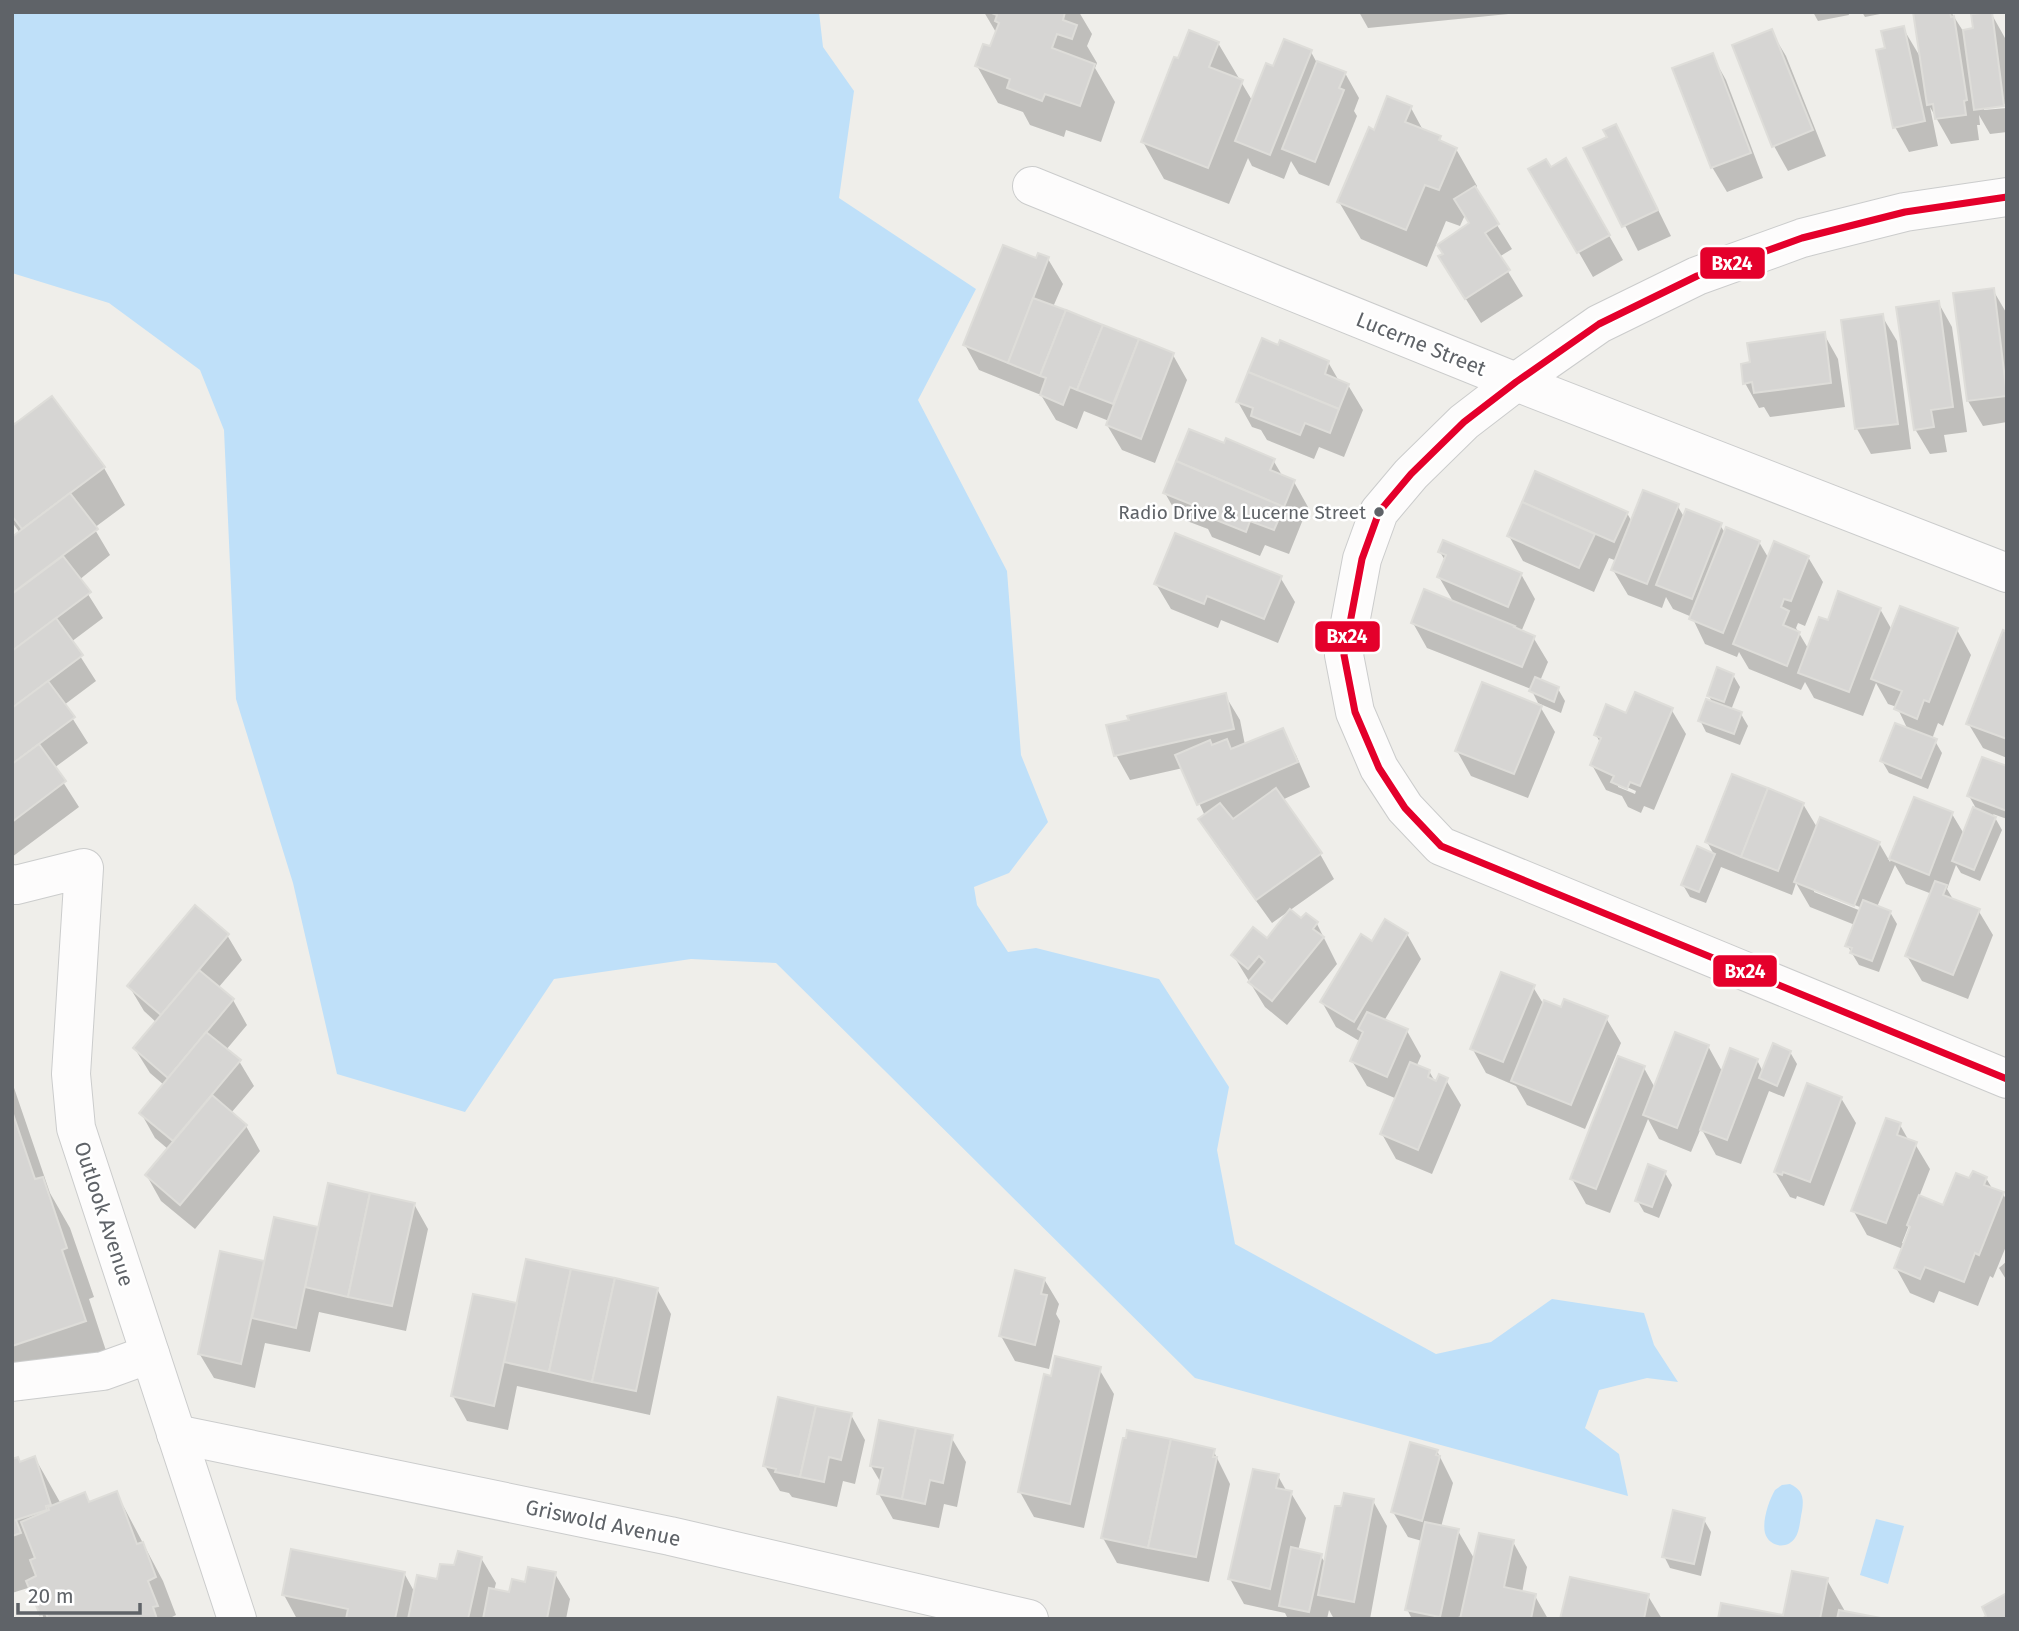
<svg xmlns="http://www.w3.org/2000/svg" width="2019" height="1631" viewBox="0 0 2019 1631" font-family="'Fira Sans',sans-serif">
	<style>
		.water { fill: #bfe0f9 }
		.shadow { fill: #0003; fill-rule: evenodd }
		.building { fill: #d6d5d3; stroke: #deddd9; stroke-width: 2 }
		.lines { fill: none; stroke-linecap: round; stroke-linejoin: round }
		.minor-casing { stroke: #cbcccc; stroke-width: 40 }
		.minor { stroke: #fdfcfc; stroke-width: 38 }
		.bus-1-casing { stroke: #fff; stroke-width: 12 }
		.bus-1 { stroke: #e4002b; stroke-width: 7 }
		.bus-dot { fill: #5f6368; stroke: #fff; stroke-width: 2.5 }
		.labels { text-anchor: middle; stroke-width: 5; stroke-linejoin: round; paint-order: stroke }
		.bus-label { font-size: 19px; fill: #5f6368; stroke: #fff; text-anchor: end }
		.street-label { font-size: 21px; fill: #5f6368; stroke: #fff }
		.line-badge { stroke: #fff; stroke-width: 2.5 }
		.badge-label { font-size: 19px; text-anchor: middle; font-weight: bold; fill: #fff }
	</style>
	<rect width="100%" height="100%" fill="#efeeea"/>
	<!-- water -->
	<g class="water">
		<polygon points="12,12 819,12 823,47 854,91 839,198 976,289 918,400 1007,571 1021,755 1048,822 1009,873 974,887 977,905 1008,952 1036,948 1159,979 1229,1087 1217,1150 1235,1244 1436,1354 1491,1342 1552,1299 1644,1313 1654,1345 1678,1382 1647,1378 1599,1390 1585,1428 1619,1454 1628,1496 1195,1378 776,963 691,959 554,979 465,1112 337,1074 293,883 236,699 224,430 200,370 109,303 12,273"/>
		<path d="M1790 1484C1803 1490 1804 1498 1802 1511 1800 1519 1800 1531 1795 1538 1787 1550 1769 1547 1765 1533 1762 1521 1769 1500 1775 1490L1782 1485Z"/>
		<polygon points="1876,1519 1904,1526 1888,1584 1860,1575"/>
	</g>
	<!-- shadow -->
	<g class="shadow">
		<polygon points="984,12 1079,12 1092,34 1087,46 1097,63 1095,68 1115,102 1101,142 1066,130 1064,137 1030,125 1023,112 998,103 977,66 991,49 997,34"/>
		<polygon points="1359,12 1529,12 1368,28"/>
		<polygon points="1813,12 1848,12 1849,15 1818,21"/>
		<polygon points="1862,12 1890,12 1865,17"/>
		<polygon points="1915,12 1951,12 1963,31 1975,29 1991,13 2005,38 2007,104 1984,107 1984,110 2007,108 2007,132 1990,134 1979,115 1980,125 1977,125 1979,140 1951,144 1930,107 1938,146 1909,152 1895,127 1887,50 1903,28 1922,60"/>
		<polygon points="1771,31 1786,56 1826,156 1788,171 1774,146"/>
		<polygon points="1218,43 1253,102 1274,68 1311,52 1317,63 1345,73 1359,98 1354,111 1357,116 1329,186 1299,174 1291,161 1284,179 1252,166 1248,158 1229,204 1164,179 1143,142 1179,60"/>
		<polygon points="1712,55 1726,80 1763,178 1727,192 1712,167"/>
		<polygon points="1411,108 1424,132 1439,138 1443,143 1456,149 1477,186 1475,190 1512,249 1499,257 1523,296 1481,323 1455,282 1470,225 1465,215 1460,226 1446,221 1427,267 1361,239 1339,202 1375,132"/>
		<polygon points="1586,149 1629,151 1671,236 1638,251"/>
		<polygon points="1566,160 1623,260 1593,277 1531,169 1550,169"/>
		<polygon points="1048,259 1063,284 1053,307 1173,355 1187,380 1155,463 1122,450 1107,425 1109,421 1084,411 1077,429 1056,420 1041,395 979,370 965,345 1037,260"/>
		<polygon points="1993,290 2007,314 2007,422 1983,426 1968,401"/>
		<polygon points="1938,302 1952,327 1967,432 1944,435 1947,452 1930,454 1915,429"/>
		<polygon points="1882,316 1897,341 1911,449 1871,454 1857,429"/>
		<polygon points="1824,334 1838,359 1845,407 1770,417 1764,407 1759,408 1745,383"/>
		<polygon points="1328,362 1339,381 1348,385 1363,410 1344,457 1319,447 1314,459 1267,440 1261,430 1252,427 1238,402"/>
		<polygon points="12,420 16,425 104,468 125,505 94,528 110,555 79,580 103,618 71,642 96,681 64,705 88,743 54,768 79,807 12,857 12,539 20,533 12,522"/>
		<polygon points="1273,460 1283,477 1294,482 1308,507 1289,554 1265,545 1260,556 1212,537 1208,529 1179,518 1165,493"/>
		<polygon points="1536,474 1627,513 1632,522 1677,505 1684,517 1720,525 1725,533 1759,542 1769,559 1808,557 1823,582 1805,626 1798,623 1796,628 1809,650 1829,622 1880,609 1892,630 1957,630 1971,655 1943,726 1938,723 1932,739 1935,741 1942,753 1928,789 1889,773 1882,761 1908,730 1897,707 1888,704 1876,683 1863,716 1814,698 1805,682 1801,690 1749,669 1739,652 1737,657 1705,644 1692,617 1673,609 1666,597 1662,608 1628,595 1613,570 1617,561 1609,558 1594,592 1523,561 1509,536"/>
		<polygon points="1440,552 1521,574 1535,599 1521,632 1533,637 1548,662 1540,681 1558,689 1565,701 1561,713 1538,703 1555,732 1528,798 1471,776 1457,751 1540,707 1531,689 1427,648 1413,623 1454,603 1439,577 1446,562"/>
		<polygon points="1280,577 1295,602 1278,643 1221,620 1218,628 1171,609 1156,584"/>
		<polygon points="2007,633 2007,758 1983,748 1968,723"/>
		<polygon points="1733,675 1740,687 1731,710 1741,714 1748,726 1740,745 1706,732 1700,720 1713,704 1709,696"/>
		<polygon points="1225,695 1240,720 1245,745 1282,730 1296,755 1310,787 1282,800 1320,854 1334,879 1272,923 1215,844 1200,819 1205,816 1183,768 1130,780 1116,755"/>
		<path d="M1671 709 1686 734 1654 810 1644 806 1641 813 1628 807 1622 796 1606 790 1592 765 1601 744 1596 735 1627 715ZM1618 783 1636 791 1635 794 1618 787Z"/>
		<path d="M2007 768V819L1993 814 2002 830 1980 881 1961 873 1956 865 1947 889 1954 901 1978 910 1993 935 1968 999 1922 981 1907 956 1932 894 1906 884 1895 865 1877 907 1890 912 1897 924 1879 972 1859 965 1847 945 1855 925 1810 907 1796 883 1792 895 1721 867 1706 903 1690 897 1683 885 1698 849 1715 856 1707 842 1803 804 1818 829 1879 843 1890 862 1915 799 1952 814 1964 834 1977 810 1969 796ZM1814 888 1862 908 1861 911 1814 892Z"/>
		<polygon points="1302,921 1317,924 1337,964 1287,1025 1265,1007 1233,955 1267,941"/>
		<polygon points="1407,934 1421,959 1384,1021 1407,1031 1421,1056 1417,1065 1429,1071 1437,1085 1446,1080 1461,1105 1432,1174 1396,1159 1382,1134 1397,1099 1367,1086 1352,1061 1361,1042 1336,1027 1322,1002 1373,943"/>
		<polygon points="227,935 242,960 218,988 233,1000 247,1025 226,1050 239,1061 254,1086 231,1113 246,1126 260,1151 195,1229 161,1201 147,1176 168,1149 155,1138 141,1113 164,1085 150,1073 135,1049 157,1023 144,1011 129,986"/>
		<polygon points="1533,987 1544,1005 1606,1018 1621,1043 1585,1129 1527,1105 1516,1086 1486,1073 1472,1048"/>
		<polygon points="1708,1046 1723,1073 1757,1060 1763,1072 1790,1052 1797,1064 1784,1097 1769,1091 1741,1164 1716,1155 1701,1128 1691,1152 1659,1139 1648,1119 1610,1213 1586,1204 1572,1179 1644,1068 1655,1088"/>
		<polygon points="12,1082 50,1193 70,1228 94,1297 89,1299 112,1369 21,1401 12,1385"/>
		<polygon points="1841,1098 1856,1123 1824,1206 1797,1196 1796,1199 1790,1197 1775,1172"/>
		<path d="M1900 1125 1909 1141 1915 1144 1930 1169 1919 1197 1944 1207 1970 1180 1986 1178 1993 1190 2003 1194 2007 1201V1244L1993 1278 1990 1276 1978 1306 1939 1291 1934 1303 1910 1293 1896 1268 1903 1249 1867 1235 1853 1210ZM1909 1225 1911 1229 1905 1244 1902 1243Z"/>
		<polygon points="1665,1173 1672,1185 1659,1218 1644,1212 1637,1200"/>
		<polygon points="414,1204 428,1229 406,1331 319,1312 310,1352 265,1343 255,1388 214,1378 199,1353 222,1253 265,1263 275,1219 320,1229"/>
		<polygon points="2007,1261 2007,1281 1999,1268"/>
		<polygon points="1044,1279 1059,1304 1056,1314 1060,1321 1049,1369 1015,1361 1001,1336"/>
		<polygon points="657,1289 671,1314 650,1415 517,1386 508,1430 467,1421 453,1396 518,1305"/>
		<polygon points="1099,1369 1114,1394 1084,1528 1034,1517 1020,1492 1052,1378"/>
		<polygon points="851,1415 865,1440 855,1484 843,1481 837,1507 792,1497 789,1493 780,1491 765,1466"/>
		<polygon points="951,1437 966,1462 957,1507 944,1504 939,1528 893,1519 879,1494 881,1483 871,1466"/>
		<polygon points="1213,1450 1230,1484 1209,1582 1117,1563 1103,1538"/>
		<polygon points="1437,1451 1453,1483 1441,1527 1458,1531 1475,1560 1513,1542 1527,1567 1522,1593 1535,1596 1548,1619 1461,1619 1459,1616 1458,1619 1412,1619 1407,1609 1422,1541 1408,1537 1393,1512"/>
		<polygon points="35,1458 61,1504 89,1504 117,1494 163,1581 176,1615 168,1619 44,1619 31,1587 12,1593 12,1461 20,1463"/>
		<polygon points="1278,1476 1287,1492 1291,1493 1306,1518 1298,1551 1320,1555 1326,1564 1373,1501 1387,1526 1370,1619 1334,1619 1329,1610 1327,1619 1288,1619 1285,1613 1244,1604 1230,1579"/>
		<polygon points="1704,1520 1711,1532 1701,1576 1670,1568 1664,1556"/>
		<polygon points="481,1558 496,1583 494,1591 510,1594 555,1574 570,1599 566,1619 297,1619 284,1595 404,1573 415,1593 438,1581 456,1567"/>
		<polygon points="1827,1580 1846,1613 1876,1619 1720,1619 1784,1617"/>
		<polygon points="1648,1596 1662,1619 1562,1619"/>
	</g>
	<!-- building -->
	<g class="building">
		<polygon points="989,12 1065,12 1063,20 1077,25 1072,39 1057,34 1052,48 1095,64 1080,106 1045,94 1042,101 1007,88 1010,79 975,66 983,44 990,46 999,23 995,21 997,15"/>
		<polygon points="1913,12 1950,12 1951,17 1954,16 1967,100 1964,101 1966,115 1935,119 1933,104 1927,105"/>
		<polygon points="1992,12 2004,106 1974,110 1963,30 1973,28 1971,14"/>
		<polygon points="1904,26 1925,121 1893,128 1876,50 1885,48 1881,31"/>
		<polygon points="1772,29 1813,130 1772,147 1732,45"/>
		<polygon points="1189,30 1219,42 1209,67 1243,80 1208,168 1141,142 1174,57 1178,58"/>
		<polygon points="1284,39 1312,50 1270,155 1235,141 1266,63 1273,66"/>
		<polygon points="1713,53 1751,153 1711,168 1672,68"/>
		<polygon points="1317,61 1346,72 1339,88 1344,90 1315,162 1282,149"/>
		<polygon points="1387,96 1412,106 1405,122 1441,136 1439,140 1457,148 1439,190 1425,185 1406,230 1337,202 1369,127 1374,130"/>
		<polygon points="1616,124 1658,210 1622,227 1583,148 1607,137 1603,130"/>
		<polygon points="1566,158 1610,235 1577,253 1528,169 1546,159 1551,167"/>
		<polygon points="1475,186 1499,224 1485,233 1510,270 1465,299 1438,256 1443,254 1437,245 1469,223 1454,199"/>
		<polygon points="1003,245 1036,258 1038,253 1049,257 1008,363 963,345"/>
		<polygon points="1994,288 2007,396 1967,401 1953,293"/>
		<polygon points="1033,298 1066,310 1040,376 1008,363"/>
		<polygon points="1939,301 1953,407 1931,410 1934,427 1914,430 1896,307"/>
		<polygon points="1066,310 1103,325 1077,390 1070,387 1063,405 1040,395 1046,378 1040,376"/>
		<polygon points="1883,314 1898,424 1855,429 1841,320"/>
		<polygon points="1103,325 1139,339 1113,404 1077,390"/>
		<polygon points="1825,332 1831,383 1754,393 1752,382 1743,384 1741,364 1750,362 1747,343"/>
		<polygon points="1262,338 1278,345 1280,340 1329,361 1325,374 1349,384 1339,409 1248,372"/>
		<polygon points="1139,339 1174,353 1141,439 1106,425"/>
		<polygon points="1248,372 1339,409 1330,433 1305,423 1300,435 1251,416 1253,408 1236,402"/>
		<polygon points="52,396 105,467 22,529 12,516 12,426"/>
		<polygon points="1189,429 1224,443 1226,438 1275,459 1270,470 1295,480 1284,507 1176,461"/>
		<polygon points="1176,461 1284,507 1274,530 1250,521 1246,532 1196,512 1198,507 1163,493"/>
		<polygon points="1535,471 1628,512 1614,542 1522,502"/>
		<polygon points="1643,490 1679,504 1647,584 1611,570"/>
		<polygon points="70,493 98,529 14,592 12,590 12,537"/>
		<polygon points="1522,502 1595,534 1579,568 1507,536"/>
		<polygon points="1686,509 1722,523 1692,599 1656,585"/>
		<polygon points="1726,527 1760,541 1723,633 1689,619"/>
		<polygon points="1175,533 1282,576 1264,619 1207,596 1204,604 1154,584"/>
		<polygon points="1443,540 1522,573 1508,607 1437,577 1446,555 1438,552"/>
		<polygon points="1774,541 1809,556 1791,601 1784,599 1781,607 1789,611 1783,625 1800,632 1787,666 1733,644"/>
		<polygon points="63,556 91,592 12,651 12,594"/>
		<polygon points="1424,589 1515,626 1514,627 1535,636 1522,667 1411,623"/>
		<polygon points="1838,591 1881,608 1849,692 1798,673 1819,617 1828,620"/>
		<polygon points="1900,606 1958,628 1929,702 1924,700 1917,719 1894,709 1902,691 1871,679"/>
		<polygon points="56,618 83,655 12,708 12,651"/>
		<polygon points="2003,630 2007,632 2007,739 1966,724"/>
		<polygon points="1717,667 1734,674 1724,702 1707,696"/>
		<polygon points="1535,677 1559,687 1554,702 1529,691"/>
		<polygon points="48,681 75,717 12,764 12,708"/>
		<polygon points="1482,682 1542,706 1514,774 1455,751"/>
		<polygon points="1635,692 1673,708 1640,786 1630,782 1627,789 1611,782 1614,776 1590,765 1601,738 1594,735 1606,704 1626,713"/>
		<polygon points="1226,693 1234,729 1114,756 1106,725 1129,720 1127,716"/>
		<polygon points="1706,699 1742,712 1734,734 1698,721"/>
		<polygon points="1895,723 1937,739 1921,778 1880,761"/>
		<polygon points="1283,728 1298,762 1197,805 1175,755 1210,740 1212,745 1227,739 1231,749"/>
		<polygon points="39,744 66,781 12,822 12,764"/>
		<polygon points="1982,757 2007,766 2007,811 1967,796"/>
		<polygon points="1732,774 1768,788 1741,857 1705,842"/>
		<polygon points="1276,788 1322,853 1256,900 1198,819 1220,803 1233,819"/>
		<polygon points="1768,788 1804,803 1778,871 1741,857"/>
		<polygon points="1914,797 1953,812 1929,875 1889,859"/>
		<polygon points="1973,807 1996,817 1974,870 1952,861"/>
		<polygon points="1820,817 1880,842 1854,906 1794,882"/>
		<polygon points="1697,846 1715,854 1699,892 1681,885"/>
		<polygon points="1935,881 1947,885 1943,895 1980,909 1953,975 1905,956"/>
		<polygon points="1863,900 1891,911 1872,961 1850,953 1852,948 1845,946"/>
		<polygon points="195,905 229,934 161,1015 127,986"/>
		<polygon points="1290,909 1301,918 1306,913 1318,922 1313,929 1324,937 1272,1001 1248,982 1265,962 1259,956 1248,969 1231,955 1253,927 1267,938"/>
		<polygon points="1385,919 1408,933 1354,1022 1320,1002 1361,934 1372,941"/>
		<polygon points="199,970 234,999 168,1078 133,1048"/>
		<polygon points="1501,972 1535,985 1503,1062 1470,1049"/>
		<polygon points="1564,999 1608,1016 1571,1105 1511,1081 1544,1000 1561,1007"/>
		<polygon points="1367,1012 1408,1029 1387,1077 1350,1061 1363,1032 1358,1029"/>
		<polygon points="206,1032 241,1060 173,1141 139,1113"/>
		<polygon points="1675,1032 1709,1045 1677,1128 1643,1115"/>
		<polygon points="1773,1043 1791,1051 1777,1086 1759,1078"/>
		<polygon points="1730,1048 1758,1059 1727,1140 1700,1130"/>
		<polygon points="1618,1056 1645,1066 1596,1189 1570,1179"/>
		<polygon points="1410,1062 1430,1070 1428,1077 1436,1081 1439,1074 1448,1078 1418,1150 1380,1134"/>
		<polygon points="1807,1083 1842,1097 1810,1182 1783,1172 1782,1175 1774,1172"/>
		<polygon points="212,1095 247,1125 180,1205 145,1175"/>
		<polygon points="12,1111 35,1179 43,1177 67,1248 62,1250 86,1321 12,1346"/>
		<polygon points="1886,1118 1901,1123 1897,1135 1917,1142 1886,1223 1851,1211"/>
		<polygon points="1648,1164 1666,1171 1652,1207 1635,1201"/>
		<polygon points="1973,1171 1987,1177 1984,1185 2004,1192 1979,1255 1975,1253 1964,1282 1925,1267 1920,1279 1894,1268 1910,1227 1907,1225 1919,1195 1943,1205 1956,1173 1969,1178"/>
		<polygon points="328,1183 370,1193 348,1297 305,1287"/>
		<polygon points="370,1193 415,1203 392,1306 348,1297"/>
		<polygon points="274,1217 318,1227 296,1328 252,1318"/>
		<polygon points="220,1251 264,1261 241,1364 198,1354"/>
		<polygon points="526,1259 571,1269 549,1372 504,1362"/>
		<polygon points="571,1269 615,1278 592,1382 549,1372"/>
		<polygon points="1015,1270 1045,1278 1041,1294 1047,1295 1035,1345 999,1336"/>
		<polygon points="615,1278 658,1288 636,1391 592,1382"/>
		<polygon points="473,1294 517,1303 494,1406 451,1396"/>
		<polygon points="1055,1356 1101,1367 1070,1504 1018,1492 1044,1374 1051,1376"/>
		<polygon points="778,1397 816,1406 800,1477 775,1472 776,1469 763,1466"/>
		<polygon points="816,1406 852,1413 841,1460 829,1457 824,1482 800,1477"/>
		<polygon points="879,1420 916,1428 902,1499 877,1494 883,1468 870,1466"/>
		<polygon points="916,1428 953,1435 943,1483 930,1480 925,1504 902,1499"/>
		<polygon points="1127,1430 1171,1439 1148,1548 1101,1538 1123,1438 1126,1438"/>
		<polygon points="1171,1439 1215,1449 1213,1457 1217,1457 1196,1557 1148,1548"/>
		<polygon points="1410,1442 1438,1450 1436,1455 1440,1456 1422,1521 1391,1512"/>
		<polygon points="35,1456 51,1505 46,1506 47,1510 16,1520 21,1533 12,1536 12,1459 18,1457 20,1462"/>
		<polygon points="1253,1469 1279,1474 1276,1488 1292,1491 1270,1589 1228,1579"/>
		<polygon points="117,1491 137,1544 143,1542 156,1577 148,1581 158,1606 153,1607 157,1619 48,1619 46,1613 40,1615 26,1581 36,1576 30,1560 35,1558 21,1522 49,1510 48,1507 85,1492 89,1502"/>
		<polygon points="1344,1493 1374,1499 1354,1602 1318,1595 1335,1506 1341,1506"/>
		<polygon points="1673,1510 1705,1518 1694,1564 1662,1557"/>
		<polygon points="1425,1522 1459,1529 1440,1617 1405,1610"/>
		<polygon points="1479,1533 1514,1540 1504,1587 1536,1594 1531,1619 1460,1619"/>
		<polygon points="1291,1547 1322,1554 1309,1612 1279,1606"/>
		<polygon points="291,1549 405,1572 395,1619 346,1619 348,1609 282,1595"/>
		<polygon points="458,1551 482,1557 468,1619 408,1619 417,1575 437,1579 440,1564 454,1565"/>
		<polygon points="528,1567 556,1572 547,1619 483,1619 489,1588 509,1592 512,1579 525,1582"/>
		<polygon points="1792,1571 1828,1578 1820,1619 1718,1619 1721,1603 1783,1615"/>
		<polygon points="1570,1577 1649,1594 1644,1619 1560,1619"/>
		<polygon points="2007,1593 2007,1619 1982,1619 1986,1616 1982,1607"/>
		<polygon points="1839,1610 1886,1619 1837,1619"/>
	</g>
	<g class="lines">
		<!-- minor casing -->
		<g class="minor-casing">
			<g id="minor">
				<polyline points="1032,186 1516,382 2007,573"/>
				<polyline points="2007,197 1905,212 1802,238 1697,276 1599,324 1516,382 1464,422 1411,474 1379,512 1362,559 1344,655 1355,712 1379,768 1405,808 1441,846 2007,1079"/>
				<polyline points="12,884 16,885 84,868 71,1074 76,1128 237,1619"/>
				<polyline points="12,1382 103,1371 150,1354"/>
				<polyline points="176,1434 670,1536 1029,1619"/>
			</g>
		</g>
		<!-- minor -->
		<use href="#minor" class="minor"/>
		<!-- bus-1 casing -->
		<g class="bus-1-casing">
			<polyline id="bus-1" points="2007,197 1905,212 1802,238 1697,276 1599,324 1516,382 1464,422 1411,474 1379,512 1362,559 1344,655 1355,712 1379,768 1405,808 1441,846 2007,1079"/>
		</g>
		<!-- bus-1 -->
		<use href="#bus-1" class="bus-1"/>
	</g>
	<!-- markers -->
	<circle class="bus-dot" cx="1379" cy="512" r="6"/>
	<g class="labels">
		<!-- bus labels -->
		<g class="bus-label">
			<text x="1366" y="519">Radio Drive &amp; Lucerne Street</text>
		</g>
		<!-- street labels -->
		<g class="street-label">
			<text transform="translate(1421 344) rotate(22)" y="7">Lucerne Street</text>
			<text transform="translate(104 1214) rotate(72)" y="7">Outlook Avenue</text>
			<text transform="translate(603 1523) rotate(12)" y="7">Griswold Avenue</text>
		</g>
	</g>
	<g class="line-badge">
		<rect x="1699" y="246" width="67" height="34" rx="7" fill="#e4002b"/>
		<rect x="1314" y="620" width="67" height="33" rx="7" fill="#e4002b"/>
		<rect x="1712" y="954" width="66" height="34" rx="7" fill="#e4002b"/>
	</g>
	<g class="badge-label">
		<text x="1732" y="270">Bx24</text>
		<text x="1347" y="643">Bx24</text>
		<text x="1745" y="978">Bx24</text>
	</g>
	<!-- border -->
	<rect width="2019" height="1631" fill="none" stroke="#5f6368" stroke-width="28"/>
	<!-- scale -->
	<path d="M18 1603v10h122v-10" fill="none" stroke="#5f6368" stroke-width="3.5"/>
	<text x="28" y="1603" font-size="21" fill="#5f6368" stroke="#ffffff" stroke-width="5" paint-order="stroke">20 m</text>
</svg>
